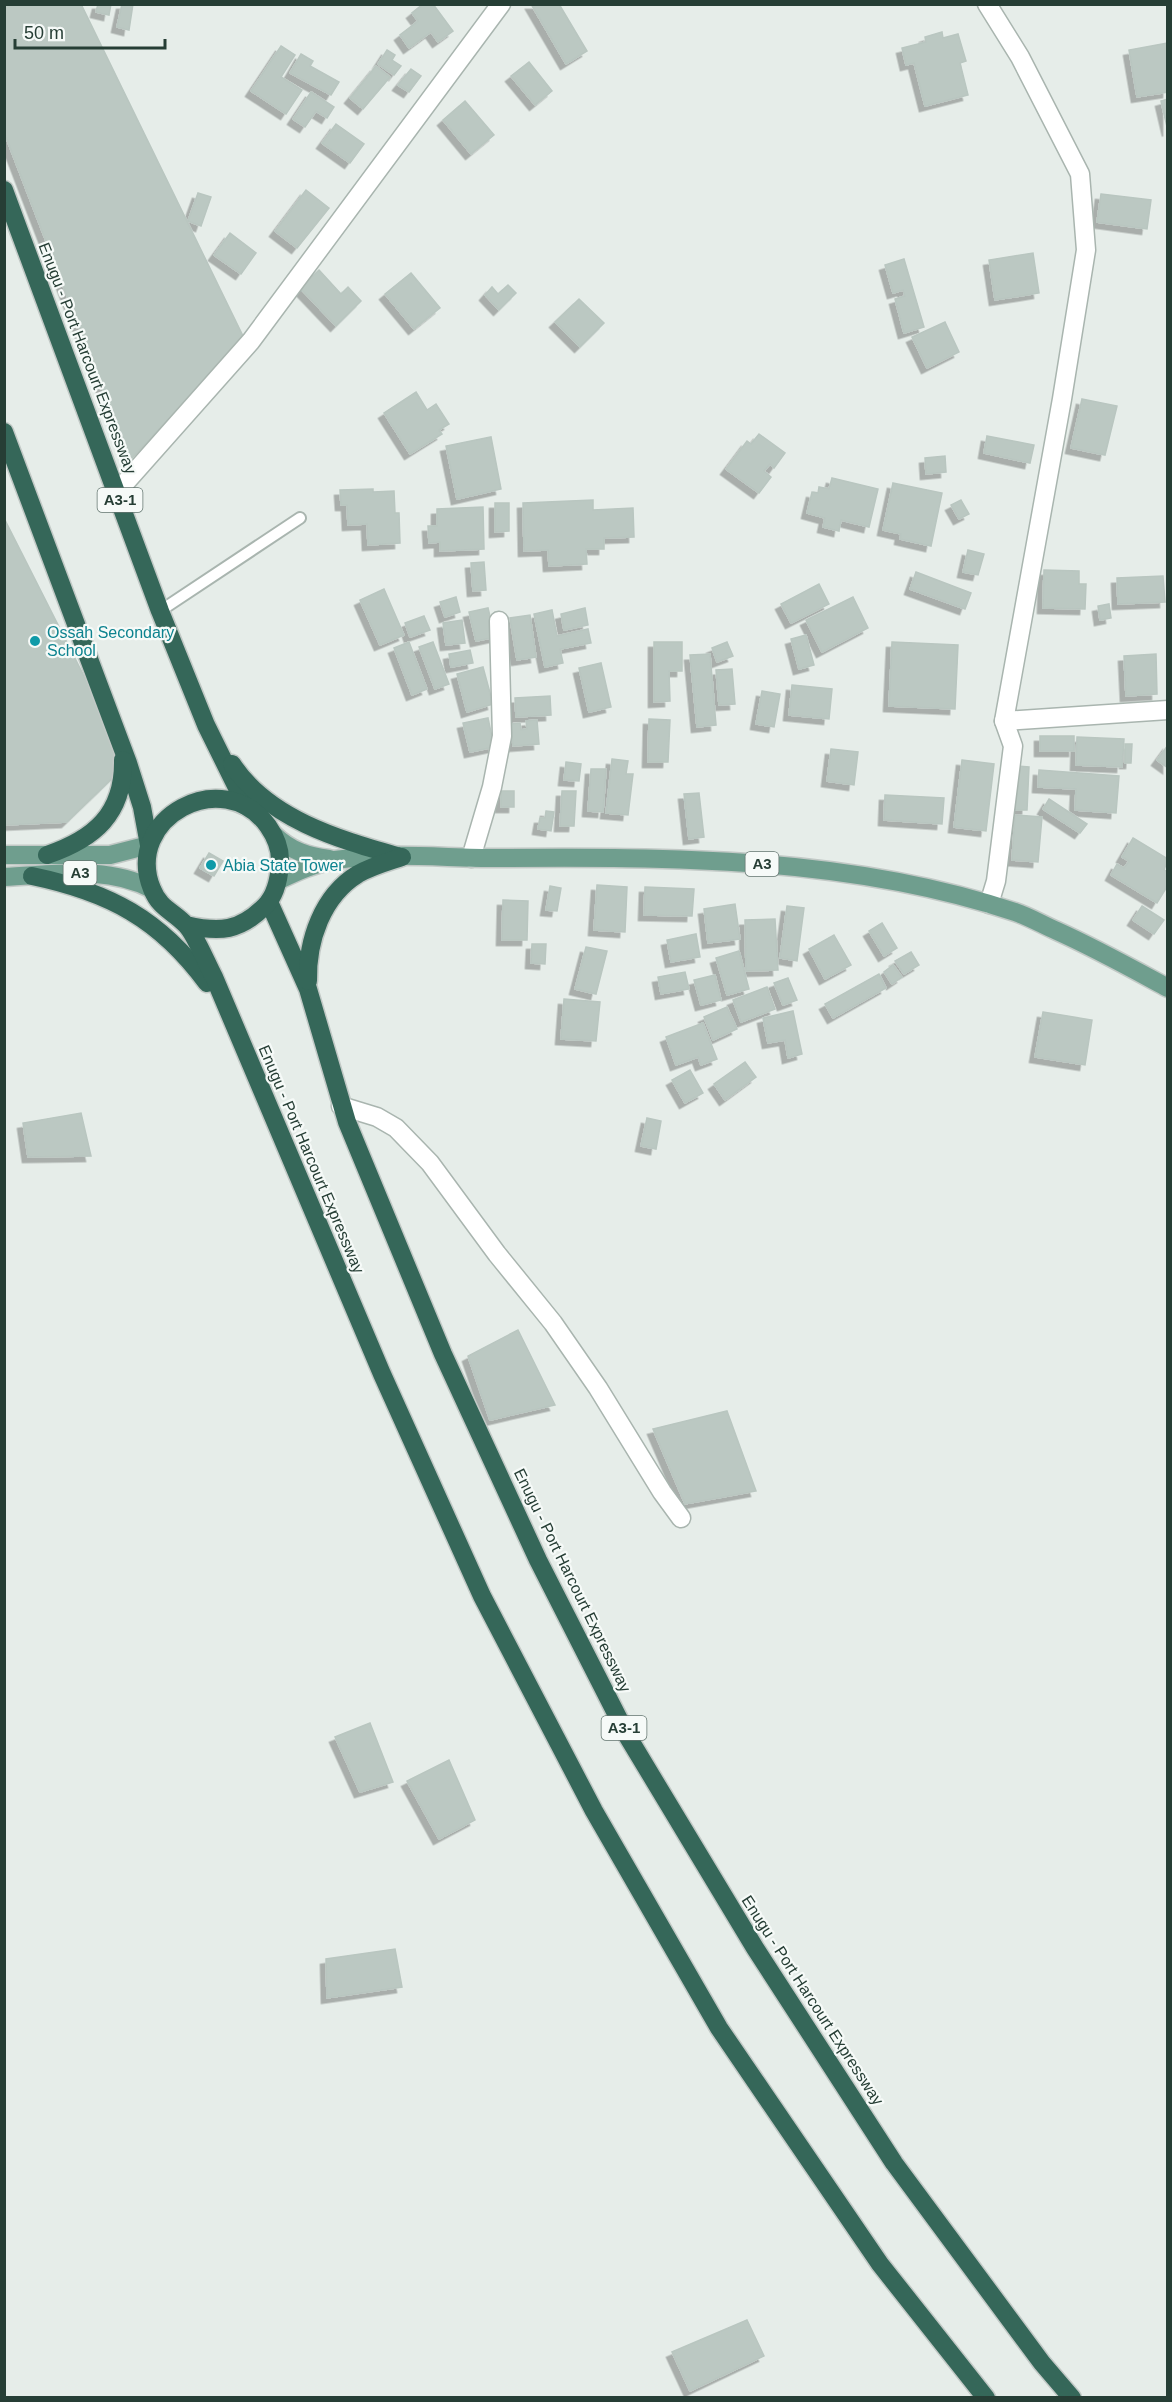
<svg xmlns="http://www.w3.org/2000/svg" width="1172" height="2402" viewBox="0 0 1172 2402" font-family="Helvetica,sans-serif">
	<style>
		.building { fill: #bbc8c2; stroke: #b9c6c0; stroke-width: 1.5; filter: url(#shadow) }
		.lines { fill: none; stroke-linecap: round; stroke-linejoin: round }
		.lane-casing { stroke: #a9b5af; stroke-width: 14 }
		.street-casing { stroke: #a9b5af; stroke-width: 21 }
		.primary-casing { stroke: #c2c9c6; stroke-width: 21 }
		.highway-casing { stroke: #c2c9c6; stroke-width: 21 }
		.lane { stroke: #fff; stroke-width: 10 }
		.street { stroke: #fff; stroke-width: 18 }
		.primary { stroke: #6f9e8e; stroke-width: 18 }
		.highway { stroke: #356759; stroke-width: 18 }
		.culture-dot { fill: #0f9aa8; stroke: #f6faf8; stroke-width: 2 }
		.labels { text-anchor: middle; stroke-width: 4.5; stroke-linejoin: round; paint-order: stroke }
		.shield { fill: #f6faf8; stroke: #647670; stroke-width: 1.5 }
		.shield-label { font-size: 15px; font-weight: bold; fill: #263e35 }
		.street-label { font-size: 16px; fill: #263e35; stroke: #f6faf8 }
		.culture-label { font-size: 16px; fill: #0d838f; stroke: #f6faf8; text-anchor: start }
	</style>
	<defs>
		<filter id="shadow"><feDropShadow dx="-5.5" dy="5.5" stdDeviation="0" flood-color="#0004"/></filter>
	</defs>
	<rect width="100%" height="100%" fill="#e6ede9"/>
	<!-- building -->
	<g class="building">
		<polygon points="4,4 81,4 245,340 130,460 4,132"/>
		<polygon points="98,4 111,4 109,15 96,12"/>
		<polygon points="122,4 133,4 129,30 117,27"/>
		<polygon points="423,4 433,4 453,31 438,42 431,32 409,48 400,35 418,21 412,13"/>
		<polygon points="531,4 559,4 587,51 566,64"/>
		<polygon points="942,32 943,38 958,34 966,61 960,63 968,95 925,106 914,63 906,65 902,48 926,42 925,37"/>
		<polygon points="1168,43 1168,92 1137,97 1129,50"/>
		<polygon points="281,46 295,55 281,77 302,90 286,114 251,91"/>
		<polygon points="387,50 395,55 392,60 401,66 394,75 378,64"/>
		<polygon points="301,54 313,61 310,66 339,82 331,95 290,73"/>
		<polygon points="529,62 552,91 535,105 511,76"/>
		<polygon points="376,66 390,77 363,109 350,98"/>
		<polygon points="411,69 421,76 409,92 398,85"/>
		<polygon points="311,92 334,107 327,118 316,111 305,127 293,119"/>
		<polygon points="1168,99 1168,131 1161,101"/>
		<polygon points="465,101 494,135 471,154 443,120"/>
		<polygon points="336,124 364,144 350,163 322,143"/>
		<polygon points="306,190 329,208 297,248 275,231"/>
		<polygon points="198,193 211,197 201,226 188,221"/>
		<polygon points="1101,194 1151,200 1147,229 1097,222"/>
		<polygon points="230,233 256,253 241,274 214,255"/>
		<polygon points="1033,253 1039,293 995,300 989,260"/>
		<polygon points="904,259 924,327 904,333 895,299 905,296 903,290 893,293 885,265"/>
		<polygon points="319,270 341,294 348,287 361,301 336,326 300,288"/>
		<polygon points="411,273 440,308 414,329 385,294"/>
		<polygon points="508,285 516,293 499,310 485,295 492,287 498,294"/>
		<polygon points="579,299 604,323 580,347 555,322"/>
		<polygon points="945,322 959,352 927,368 912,337"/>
		<polygon points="416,392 427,410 436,404 449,424 439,430 442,434 410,454 384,413"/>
		<polygon points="1082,399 1117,406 1105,455 1071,448"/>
		<polygon points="759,434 785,453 774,468 770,464 764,471 771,477 759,493 726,469 747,441 751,444"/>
		<polygon points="987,436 1034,445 1030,463 984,453"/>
		<polygon points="491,437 501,489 457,499 446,446"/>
		<polygon points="945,456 946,472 926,474 925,458"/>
		<polygon points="832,478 878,489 869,527 841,520 839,531 823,527 825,518 807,513 812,492 818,493 819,487 829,489"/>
		<polygon points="893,483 942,493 931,546 900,539 901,534 883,530"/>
		<polygon points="373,489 373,492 394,491 395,513 399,513 400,543 368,545 367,524 348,525 347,505 341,505 340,490"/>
		<polygon points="593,500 593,510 633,508 634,537 604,538 604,549 586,549 587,564 549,566 548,550 524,551 523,503"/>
		<polygon points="961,500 969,514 959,519 951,505"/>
		<polygon points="495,503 509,503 509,531 495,532"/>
		<polygon points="483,507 484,549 440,551 440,542 429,543 428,526 437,526 437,509"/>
		<polygon points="4,518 128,763 67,822 4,825"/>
		<polygon points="968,550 984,554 978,575 963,572"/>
		<polygon points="484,562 486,590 473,591 471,563"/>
		<polygon points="1044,570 1079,571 1079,584 1086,584 1085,609 1043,608"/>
		<polygon points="916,572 971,593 965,609 910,589"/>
		<polygon points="1163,576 1165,602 1118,604 1117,578"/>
		<polygon points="819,584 829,604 791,623 781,604"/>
		<polygon points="384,589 404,635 380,645 360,600"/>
		<polygon points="456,597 460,612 445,617 440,602"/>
		<polygon points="853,597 868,628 822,652 806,620"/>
		<polygon points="1109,604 1111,618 1100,620 1098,606"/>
		<polygon points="488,608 495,637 476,641 469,612"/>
		<polygon points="585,608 588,625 564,630 561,614"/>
		<polygon points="552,610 557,636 588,629 591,643 560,649 563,663 545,667 534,614"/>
		<polygon points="530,615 536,657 517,660 510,618"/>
		<polygon points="424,616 430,630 410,637 405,623"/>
		<polygon points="462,620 465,643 446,645 443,623"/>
		<polygon points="806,635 814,665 799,669 791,639"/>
		<polygon points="409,642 427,689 412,695 394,648"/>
		<polygon points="433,642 449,684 435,689 419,647"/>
		<polygon points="654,642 682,642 682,671 669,671 670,701 654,702"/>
		<polygon points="727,642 733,656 717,662 712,648"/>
		<polygon points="892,642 958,645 955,709 889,706"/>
		<polygon points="470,650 473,663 451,667 449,654"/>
		<polygon points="710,654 716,725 697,727 690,655"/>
		<polygon points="1156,654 1157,694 1126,696 1124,656"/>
		<polygon points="601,663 611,707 589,712 579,668"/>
		<polygon points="483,667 493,704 467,712 457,674"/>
		<polygon points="732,669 735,704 719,705 716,670"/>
		<polygon points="792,685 832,689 829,719 789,715"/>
		<polygon points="762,691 780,694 774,727 756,724"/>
		<polygon points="550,696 551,715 516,717 515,698"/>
		<polygon points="488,718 494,747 470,752 463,723"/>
		<polygon points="649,719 670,720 668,762 648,762"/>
		<polygon points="537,720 539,744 513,746 511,724 520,723 521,730 527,729 526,721"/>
		<rect x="1040" y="736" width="34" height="15"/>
		<polygon points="1077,737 1124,739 1122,767 1076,765"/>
		<polygon points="1125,744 1132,744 1131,763 1125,763"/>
		<polygon points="1168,745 1168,768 1157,760"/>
		<polygon points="831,749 858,752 854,785 827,781"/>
		<polygon points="612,759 628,761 626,774 633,774 628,815 606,813"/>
		<polygon points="962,760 994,764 986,831 954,827"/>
		<polygon points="566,762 581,764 579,781 564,780"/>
		<polygon points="1017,766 1029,767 1027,810 1015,810"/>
		<polygon points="591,769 606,769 603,812 588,811"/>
		<polygon points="1039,770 1119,776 1116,813 1075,810 1076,789 1038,787"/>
		<rect x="501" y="791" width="13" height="16"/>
		<polygon points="562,791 576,791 574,826 560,826"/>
		<polygon points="699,793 704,837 689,839 684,794"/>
		<polygon points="885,795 944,798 942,824 884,820"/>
		<polygon points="1049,799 1087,824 1080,833 1043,809"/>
		<polygon points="546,811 554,812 551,831 538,829 540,818 545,818"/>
		<polygon points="1015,815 1042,817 1038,862 1012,860"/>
		<polygon points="1133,838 1168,859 1164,870 1168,872 1168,885 1157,903 1111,875 1117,864 1124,868 1129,861 1122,857"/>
		<polygon points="209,853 223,861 214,876 200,868"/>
		<polygon points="597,885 627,887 625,932 594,930"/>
		<polygon points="550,886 561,888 557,911 546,910"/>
		<polygon points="645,887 694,889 692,916 644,915"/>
		<polygon points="503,900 528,901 527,940 502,940"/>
		<polygon points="735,904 740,939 708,943 704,909"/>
		<polygon points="787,906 804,908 797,961 780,958"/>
		<polygon points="1142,906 1164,920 1154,934 1133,920"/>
		<polygon points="775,919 778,970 746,971 745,920"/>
		<polygon points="882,923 897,948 884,956 869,931"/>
		<polygon points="696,934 700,957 671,962 667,940"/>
		<polygon points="834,935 851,965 825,979 809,949"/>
		<polygon points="532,944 546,944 545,964 531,963"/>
		<polygon points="586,947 607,951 596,994 575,989"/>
		<polygon points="739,951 749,989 727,995 716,958"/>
		<polygon points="911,952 919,965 904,974 895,961"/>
		<polygon points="893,965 902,977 892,984 884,972"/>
		<polygon points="685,972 689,989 661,994 658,977"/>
		<polygon points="879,974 886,988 833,1018 825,1004"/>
		<polygon points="715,975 721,1000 701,1005 694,980"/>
		<polygon points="788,978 797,1000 783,1005 774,983"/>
		<polygon points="767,987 775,1009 741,1022 733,1000"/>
		<polygon points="564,999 600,1002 596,1041 561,1039"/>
		<polygon points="727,1007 737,1029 713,1040 704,1017"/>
		<polygon points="793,1011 802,1054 788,1058 785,1040 768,1043 763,1018"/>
		<polygon points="1043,1012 1092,1020 1085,1065 1035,1057"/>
		<polygon points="703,1023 717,1059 701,1065 698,1057 676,1065 666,1037"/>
		<polygon points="745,1062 756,1077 725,1100 714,1084"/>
		<polygon points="690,1070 703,1093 685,1103 672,1080"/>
		<polygon points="81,1113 91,1156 28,1157 23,1123"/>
		<polygon points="647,1118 661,1121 656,1149 641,1146"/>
		<polygon points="518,1330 555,1405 490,1420 468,1356"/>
		<polygon points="727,1411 756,1491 685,1504 653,1429"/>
		<polygon points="370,1723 393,1782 360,1792 335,1737"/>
		<polygon points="449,1760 475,1820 439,1839 407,1781"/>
		<polygon points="395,1949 402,1987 327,1998 326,1959"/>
		<polygon points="747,2320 764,2356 690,2391 672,2352"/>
	</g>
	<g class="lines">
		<!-- lane casing -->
		<g class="lane-casing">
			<polyline id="lane" points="160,611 300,518"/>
		</g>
		<!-- street casing -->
		<g class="street-casing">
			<g id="street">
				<polyline points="987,4 1020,57 1080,174 1086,250 1062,399 1004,721 1013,746 996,881 989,904"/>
				<polyline points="117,492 251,341 501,4"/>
				<polyline points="1004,721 1168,710"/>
				<polyline points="471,858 492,787 502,736 499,621"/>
				<polyline points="341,1106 377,1117 396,1128 430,1163 497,1254 553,1323 598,1388 662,1492 681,1518"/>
			</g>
		</g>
		<!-- primary casing -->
		<g class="primary-casing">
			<g id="primary">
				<path d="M274 835C291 851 307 856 329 859"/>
				<polyline points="4,855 110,855 149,845"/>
				<path d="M4 877C54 875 106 865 152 889"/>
				<path d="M279 880C296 872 315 863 335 860 387 852 443 858 496 858 670 857 848 856 1015 912 1030 917 1043 925 1057 931 1095 948 1131 968 1168 988"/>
			</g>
		</g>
		<!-- highway casing -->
		<g class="highway-casing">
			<g id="highway">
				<polyline points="4,190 160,611 206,725 246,806"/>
				<polyline points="4,432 128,763 142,807 149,845"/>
				<path d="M232 764C268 819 338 839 397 856"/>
				<path d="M47 855C94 839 124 814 123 760"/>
				<path d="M32 876C109 892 160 919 207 983"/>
				<polyline points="269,902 308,989 347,1122 443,1354 538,1560 628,1737 755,1948 894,2163 1042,2363 1072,2398"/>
				<path d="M186 925C220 933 240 931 265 906 276 895 279 879 280 864 281 850 275 836 268 826 223 764 123 818 152 889 160 909 173 911 186 925 195 934 207 964 214 977L382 1374 482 1596 594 1811 719 2028 880 2264 986 2398"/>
				<path d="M308 981C307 941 322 896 358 874 372 866 387 862 402 857"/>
			</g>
		</g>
		<!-- lane -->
		<use href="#lane" class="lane"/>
		<!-- street -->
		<use href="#street" class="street"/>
		<!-- primary -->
		<use href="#primary" class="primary"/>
		<!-- highway -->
		<use href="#highway" class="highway"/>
	</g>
	<!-- markers -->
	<g class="culture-dot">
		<circle cx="35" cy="641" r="6"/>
		<circle cx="211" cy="865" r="6"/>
	</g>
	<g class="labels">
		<!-- shield labels -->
		<g class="shield">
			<rect x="97.5" y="488" width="45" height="24" rx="4.5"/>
			<rect x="745.5" y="852" width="33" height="24" rx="4.5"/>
			<rect x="63.5" y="861" width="33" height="24" rx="4.5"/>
			<rect x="601.5" y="1716" width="45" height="24" rx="4.5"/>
		</g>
		<g class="shield-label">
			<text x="120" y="505">A3-1</text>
			<text x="762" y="869">A3</text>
			<text x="80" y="878">A3</text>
			<text x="624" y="1733">A3-1</text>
		</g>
		<!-- street labels -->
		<g class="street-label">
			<text transform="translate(88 358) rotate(69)" y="6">Enugu - Port Harcourt Expressway</text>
			<text transform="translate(312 1159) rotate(67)" y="6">Enugu - Port Harcourt Expressway</text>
			<text transform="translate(573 1580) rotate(64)" y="6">Enugu - Port Harcourt Expressway</text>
			<text transform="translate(813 2000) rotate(57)" y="6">Enugu - Port Harcourt Expressway</text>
		</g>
		<!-- culture labels -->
		<g class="culture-label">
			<text x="47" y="638">Ossah Secondary<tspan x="47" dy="18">School</tspan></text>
			<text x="223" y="871">Abia State Tower</text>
		</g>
	</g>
	<!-- border -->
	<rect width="1172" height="2402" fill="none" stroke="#263e35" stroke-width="12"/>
	<!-- scale -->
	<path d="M15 39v9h150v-9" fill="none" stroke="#263e35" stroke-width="3"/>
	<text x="24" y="39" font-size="18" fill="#263e35" stroke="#f6faf8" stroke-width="4.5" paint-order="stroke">50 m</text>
</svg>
